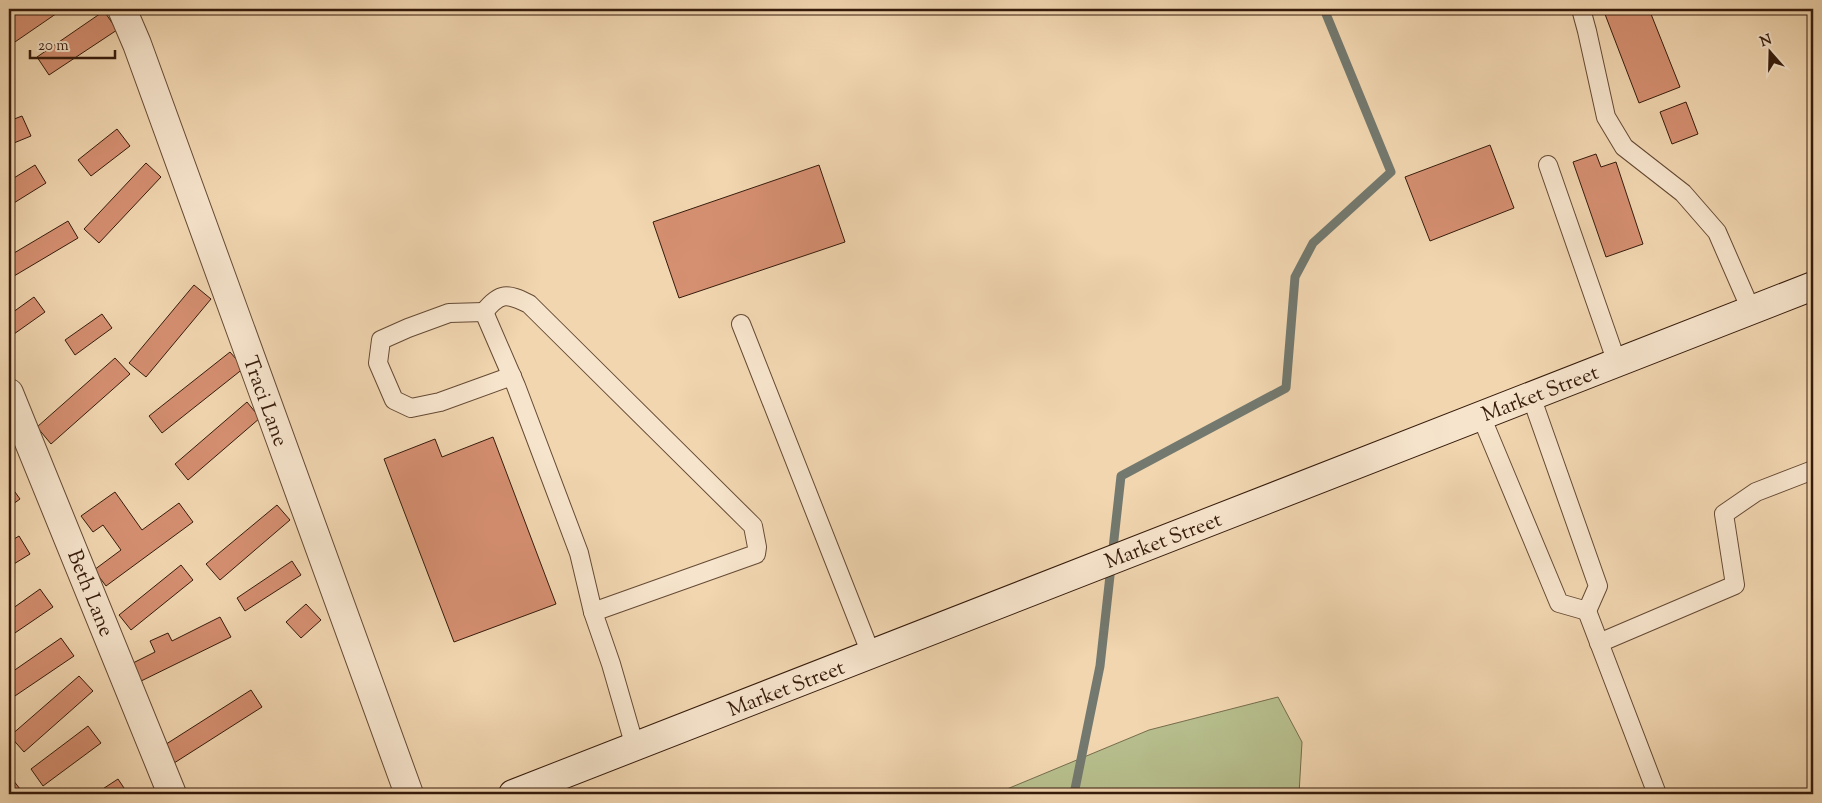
<svg xmlns="http://www.w3.org/2000/svg" width="1822" height="803" viewBox="0 0 1822 803" font-family="'Sorts Mill Goudy',serif">
	<style>
		.green { fill: #b7be8d; stroke: #766c4c }
		.lines { fill: none; stroke-linecap: round; stroke-linejoin: round }
		.stream { stroke: #73796f; stroke-width: 9 }
		.building { fill: #d58f71; stroke: #361b0b }
		.lane-casing { stroke: #654a34; stroke-width: 20 }
		.street-casing { stroke: #654a34; stroke-width: 30 }
		.secondary-casing { stroke: #361b0b; stroke-width: 30 }
		.lane { stroke: #f6e4cc; stroke-width: 18 }
		.street { stroke: #f6e4cc; stroke-width: 28 }
		.secondary { stroke: #f6e4cc; stroke-width: 28 }
		.labels { text-anchor: middle; stroke-width: 4.5; stroke-linejoin: round; paint-order: stroke }
		.street-label { font-size: 21px; fill: #361b0b; stroke: #f6e4cc }
	</style>
	<rect width="100%" height="100%" fill="#f1d6b0"/>
	<filter id="stains"><feTurbulence type="fractalNoise" baseFrequency=".004" numOctaves="4"/><feColorMatrix values="0 0 0 0 .2 0 0 0 0 .09 0 0 0 0 .02 0 0 0 .5 -.17"/></filter>
	<radialGradient id="worn" r=".72"><stop offset=".6" stop-color="#630" stop-opacity="0"/><stop offset="1" stop-color="#630" stop-opacity=".3"/></radialGradient>
	<!-- green -->
	<polygon class="green" points="1278,697 1302,742 1299,794 995,794 1149,730"/>
	<g class="lines">
		<!-- stream -->
		<polyline class="stream" points="1074,794 1100,666 1121,476 1286,388 1295,277 1313,243 1391,172 1324,9"/>
	</g>
	<!-- building -->
	<g class="building">
		<polygon points="22,9 63,9 12,44 9,39 9,18"/>
		<polygon points="1603,9 1649,9 1680,87 1639,103"/>
		<polygon points="104,11 117,30 49,75 37,57"/>
		<polygon points="1686,102 1698,134 1672,144 1660,112"/>
		<polygon points="22,116 31,136 9,145 9,121"/>
		<polygon points="117,129 130,146 91,176 78,160"/>
		<polygon points="1490,145 1514,208 1430,241 1405,177"/>
		<polygon points="1596,154 1601,167 1616,162 1643,244 1606,257 1573,162"/>
		<polygon points="146,163 161,177 99,243 84,229"/>
		<polygon points="35,165 46,183 9,206 9,181"/>
		<polygon points="819,165 845,242 679,298 653,222"/>
		<polygon points="68,221 78,238 9,279 9,256"/>
		<polygon points="194,285 211,299 146,377 129,363"/>
		<polygon points="34,297 45,312 14,334 9,327 9,315"/>
		<polygon points="102,314 112,328 75,355 65,340"/>
		<polygon points="230,352 244,368 162,433 149,416"/>
		<polygon points="115,358 130,374 51,444 37,427"/>
		<polygon points="247,402 260,418 188,480 175,464"/>
		<polygon points="493,437 556,604 454,642 384,459 435,439 442,457"/>
		<polygon points="10,485 20,499 9,507 9,486"/>
		<polygon points="115,492 142,530 179,503 193,522 106,586 94,570 121,550 103,525 93,532 81,516"/>
		<polygon points="277,505 290,520 220,580 206,564"/>
		<polygon points="19,536 30,554 9,567 9,542"/>
		<polygon points="292,561 301,575 245,611 237,598"/>
		<polygon points="181,565 193,580 131,630 119,615"/>
		<polygon points="40,589 53,607 9,637 9,611"/>
		<polygon points="306,604 321,620 301,638 286,622"/>
		<polygon points="220,617 231,637 137,683 129,665 155,652 150,641 168,633 172,641"/>
		<polygon points="61,638 74,656 9,700 9,674"/>
		<polygon points="79,676 93,691 24,752 10,736"/>
		<polygon points="251,690 262,707 171,765 160,748"/>
		<polygon points="88,726 101,743 43,786 31,769"/>
		<polygon points="118,779 128,794 95,794"/>
		<polygon points="13,780 24,794 9,794 9,783"/>
	</g>
	<g class="lines">
		<!-- lane casing -->
		<g class="lane-casing">
			<g id="lane">
				<polyline points="1581,9 1587,31 1606,117 1624,147 1683,193 1717,232 1751,310"/>
				<polyline points="1548,165 1617,363"/>
				<path d="M484 312C500 292 507 293 529 304L753 526 757 547 756 554 593 612"/>
				<polyline points="484,312 516,386 579,553 593,612 611,664 635,747"/>
				<polyline points="484,312 449,313 408,328 381,340 378,363 394,400 411,408 440,402 512,376"/>
				<polyline points="741,324 871,654"/>
				<polyline points="1481,416 1559,603 1587,611 1598,586 1531,396"/>
				<polyline points="1587,611 1657,794"/>
				<polyline points="1599,643 1735,585 1724,514 1756,492 1813,470"/>
			</g>
		</g>
		<!-- street casing -->
		<g class="street-casing">
			<g id="street">
				<polyline points="122,9 137,44 409,794"/>
				<polyline points="9,393 172,794"/>
			</g>
		</g>
		<!-- secondary casing -->
		<g class="secondary-casing">
			<polyline id="secondary" points="513,794 1813,286"/>
		</g>
		<!-- lane -->
		<use href="#lane" class="lane"/>
		<!-- street -->
		<use href="#street" class="street"/>
		<!-- secondary -->
		<use href="#secondary" class="secondary"/>
	</g>
	<g class="labels">
		<!-- street labels -->
		<g class="street-label">
			<text transform="translate(1540 393) rotate(-21)" y="7">Market Street</text>
			<text transform="translate(266 401) rotate(70)" y="7">Traci Lane</text>
			<text transform="translate(1163 540) rotate(-21)" y="7">Market Street</text>
			<text transform="translate(91 593) rotate(68)" y="7">Beth Lane</text>
			<text transform="translate(786 688) rotate(-21)" y="7">Market Street</text>
		</g>
	</g>
	<!-- margin -->
	<rect width="1822" height="803" fill="none" stroke="#f1d6b0" stroke-width="30"/>
	<rect x="10" y="10" width="1802" height="783" fill="none" stroke="#361b0b" stroke-width="2.5"/>
	<rect x="15" y="15" width="1792" height="773" fill="none" stroke="#361b0b"/>
	<!-- north arrow -->
	<g transform="translate(1770 52) rotate(340)" stroke="#f6e4cc" stroke-width="4" paint-order="stroke">
	<path d="M0-4L9 19L0 12L-9 19Z" fill="#361b0b"/>
	<text y="-8" font-size="14" font-weight="bold" text-anchor="middle" fill="#361b0b">N</text>
	</g>
	<!-- scale -->
	<path d="M30 50v8h85v-8" fill="none" stroke="#361b0b" stroke-width="2.5"/>
	<text x="38" y="50" font-size="15" fill="#361b0b" stroke="#f6e4cc" stroke-width="4" paint-order="stroke">20 m</text>
	<rect width="100%" height="100%" filter="url(#stains)"/>
	<rect width="100%" height="100%" fill="url(#worn)"/>
</svg>
